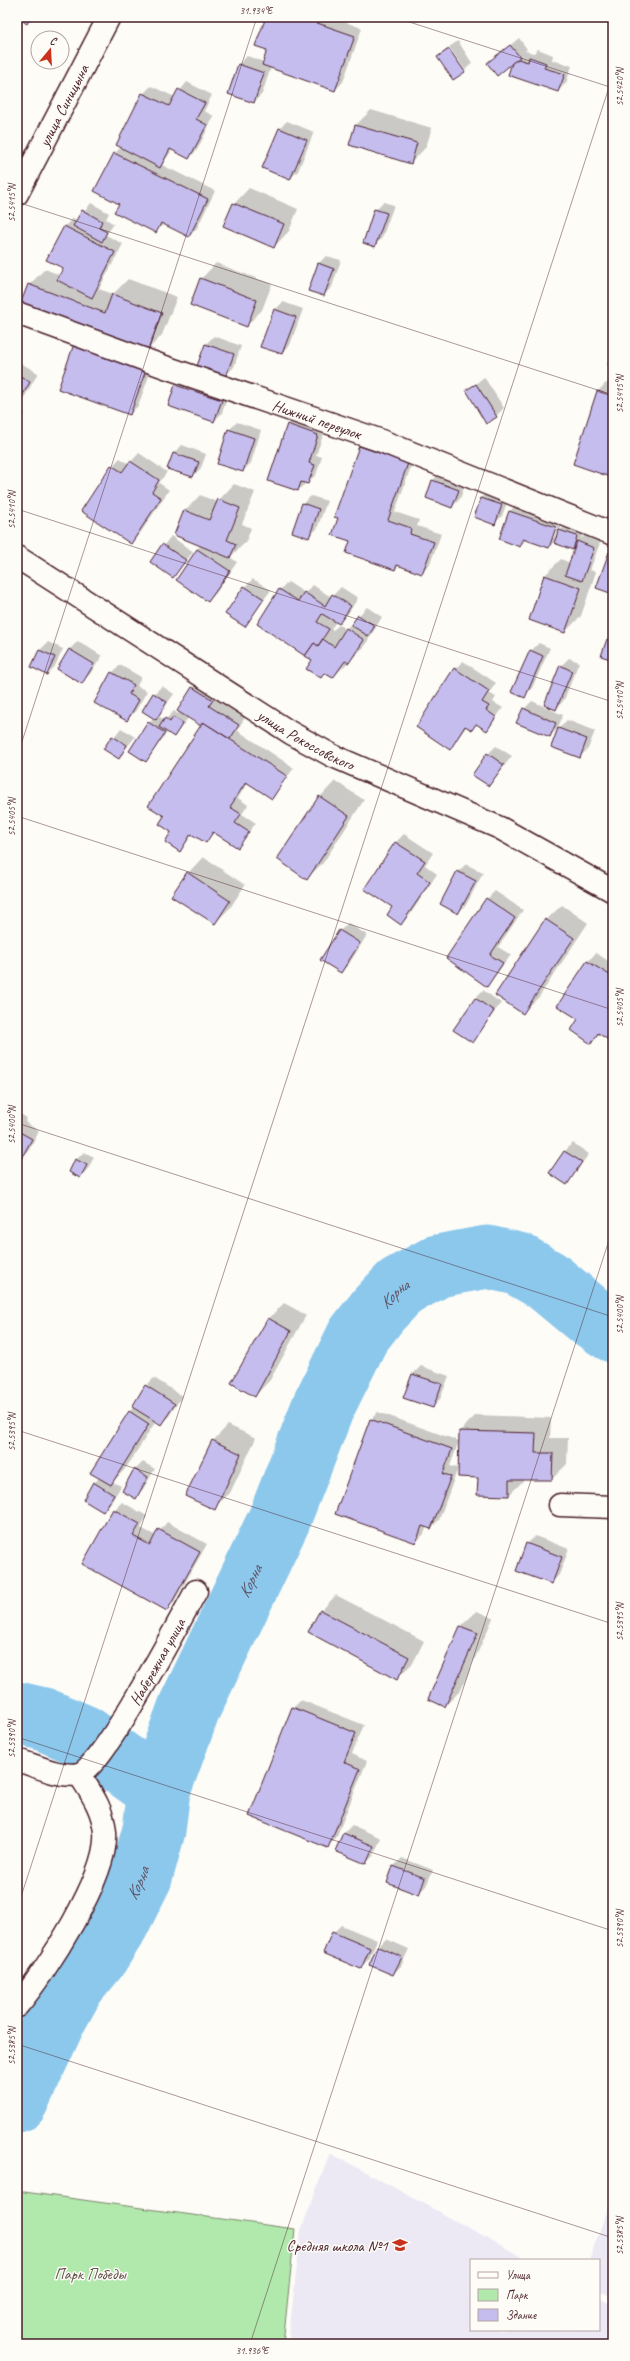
<svg xmlns="http://www.w3.org/2000/svg" width="630" height="2361" viewBox="0 0 630 2361" font-family="Caveat,sans-serif">
	<style>
		.built { fill: #ece9f5 }
		.green { fill: #b1e9ad; stroke: #7e846c }
		.shadow { fill: #0003; fill-rule: evenodd }
		.lines { fill: none; stroke-linecap: round; stroke-linejoin: round }
		.river { stroke: #8cc8ec; stroke-width: 63 }
		.building { fill: #c6bdef; stroke: #4a1f2b }
		.minor-casing { stroke: #4a1f2b; stroke-width: 25 }
		.minor { stroke: #fdfcf7; stroke-width: 22 }
		.ticks { fill: none; stroke: #4a1f2b; stroke-width: 1; stroke-opacity: 0.45 }
		.labels { text-anchor: middle; stroke-width: 3; stroke-linejoin: round; paint-order: stroke }
		.street-label { font-size: 16px; fill: #4a1f2b; stroke: #fdfcf7 }
		.poi-label { font-size: 16px; fill: #4a1f2b; stroke: #fdfcf7; text-anchor: end }
		.park-label { font-size: 16px; fill: #64524c; stroke: #fdfcf7 }
		.water-label { font-size: 17px; font-style: italic; fill: #5e5265; stroke: #fdfcf7 }
		.neatline { fill: none; stroke: #4a1f2b; stroke-width: 1.5 }
		.ticks-label { font-size: 10px; text-anchor: middle; fill: #4a1f2b }
	</style>
	<rect width="100%" height="100%" fill="#fdfcf7"/>
	<filter id="ink" filterUnits="userSpaceOnUse"><feTurbulence type="fractalNoise" baseFrequency=".025" numOctaves="2"/><feDisplacementMap in="SourceGraphic" scale="8" xChannelSelector="R" yChannelSelector="G"/><feConvolveMatrix kernelMatrix="1 2 1 2 8 2 1 2 1" color-interpolation-filters="sRGB"/></filter>
	<g filter="url(#ink)">
		<!-- built -->
		<g class="built">
			<polygon points="330,2153 528,2260 471,2260 471,2330 599,2330 599,2298 613,2305 613,2344 288,2344 301,2230"/>
			<polygon points="613,2194 613,2297 599,2290 599,2260 589,2260"/>
		</g>
		<!-- green -->
		<polygon class="green" points="17,2191 295,2229 283,2344 17,2344"/>
		<!-- shadow -->
		<g class="shadow">
			<polygon points="17,17 33,17 27,23"/>
			<polygon points="205,17 212,17 210,19"/>
			<polygon points="267,17 330,17 362,28 343,82 335,90 271,67 262,94 254,102 229,93 239,64 247,56 264,62 268,50"/>
			<polygon points="17,31 21,33 17,40"/>
			<polygon points="519,38 527,49 525,51 534,53 538,49 553,55 552,60 572,66 566,83 558,91 514,61 489,63"/>
			<polygon points="458,41 472,63 465,70 449,47"/>
			<polygon points="448,48 465,71 453,78 438,57"/>
			<polygon points="187,82 212,95 204,111 214,116 197,150 189,158 172,150 162,165 215,191 197,228 189,236 164,224 156,232 120,203 96,191 115,153 121,147 143,94 151,86 175,97"/>
			<polygon points="371,110 432,128 426,147 411,163 356,125"/>
			<polygon points="287,121 314,132 298,171 290,179 279,129"/>
			<polygon points="249,188 298,209 289,231 274,247 234,204"/>
			<polygon points="383,202 394,205 382,238 374,246 375,210"/>
			<polygon points="91,203 109,213 106,219 114,224 106,235 123,244 99,289 113,294 128,279 177,297 162,335 147,351 29,285 45,269 60,275 64,268 48,259 65,226 73,218 78,221"/>
			<polygon points="326,256 341,260 332,287 324,295 318,264"/>
			<polygon points="216,263 272,284 262,310 246,326 201,279"/>
			<polygon points="283,302 303,309 290,345 282,353 275,310"/>
			<polygon points="214,336 241,346 234,367 226,375 206,344"/>
			<polygon points="17,361 38,373 24,398 17,404"/>
			<polygon points="154,362 138,406 130,414 59,388"/>
			<polygon points="184,377 229,392 222,413 214,421 169,405 176,385"/>
			<polygon points="484,377 504,408 496,416 467,391"/>
			<polygon points="606,383 613,386 613,477 598,391"/>
			<polygon points="17,408 25,413 17,428"/>
			<polygon points="296,416 326,427 316,455 322,457 316,475 298,490 288,424"/>
			<polygon points="237,422 261,430 251,463 243,471 229,430"/>
			<polygon points="368,439 415,455 395,512 419,520 417,526 441,534 430,564 422,572 400,565 395,569 351,541 360,447"/>
			<polygon points="182,445 206,454 201,468 193,476 169,468 174,453"/>
			<polygon points="139,453 167,472 159,483 169,490 139,535 131,543 112,466 120,458 129,464"/>
			<polygon points="441,472 466,482 460,499 452,507 427,497 433,480"/>
			<polygon points="234,484 255,492 242,524 251,528 246,542 230,557 237,562 216,593 208,601 197,549 201,545 185,511 200,495 217,502"/>
			<polygon points="489,490 509,497 502,516 494,524 481,498"/>
			<polygon points="311,496 327,501 317,529 308,537 303,504"/>
			<path d="M518 503 564 519 560 531 568 522 585 528 581 539 586 534 601 540 590 570 596 572 581 616 565 632 530 619 545 575 561 559 570 563 577 544 572 549 557 538 549 547 527 539 520 546 510 511ZM557 522H559L554 538H551Z"/>
			<polygon points="171,536 193,552 173,577 151,562"/>
			<polygon points="253,579 271,590 244,626 245,587"/>
			<polygon points="288,582 305,593 313,585 331,597 341,587 358,598 347,615 339,623 336,622 331,629 333,630 339,625 346,629 367,607 382,617 364,647 333,677 325,672 321,677 280,590"/>
			<polygon points="613,634 613,659 602,656 608,639"/>
			<polygon points="78,641 102,656 90,674 82,682 58,668 70,649"/>
			<polygon points="48,642 63,649 55,666 47,674 40,650"/>
			<polygon points="539,643 550,648 532,688 524,696 531,651"/>
			<polygon points="569,658 579,662 564,700 556,709 561,666"/>
			<polygon points="17,660 24,663 17,676"/>
			<polygon points="463,661 496,683 489,693 496,697 493,702 503,708 487,730 477,724 472,729 467,726 450,748 418,727 455,669"/>
			<polygon points="120,665 141,677 137,686 147,691 135,712 127,720 112,673"/>
			<polygon points="201,680 246,716 237,730 294,768 272,797 248,782 238,798 248,805 242,814 256,823 238,846 215,832 205,841 193,834 180,850 165,816 202,725 189,717 174,736 168,731 146,761 149,723 154,717 154,694 162,686 174,694 158,716 165,720 174,711 178,714 180,711 193,688"/>
			<polygon points="532,701 563,715 558,728 550,736 524,709"/>
			<polygon points="567,720 595,731 588,749 580,757 552,746 559,728"/>
			<polygon points="121,728 135,737 119,757 105,749"/>
			<polygon points="496,746 512,756 489,785 488,754"/>
			<polygon points="335,781 364,800 323,863 307,878 320,797"/>
			<polygon points="404,834 433,853 425,865 437,874 409,916 401,924 393,907 365,888 396,842"/>
			<polygon points="203,857 245,885 230,908 215,923 188,873"/>
			<polygon points="466,864 483,873 466,905 458,913 458,872"/>
			<polygon points="495,891 523,910 498,947 511,955 487,986 487,899"/>
			<polygon points="562,905 588,923 539,997 523,1012 546,920"/>
			<polygon points="348,923 367,935 349,964 341,972 340,931"/>
			<polygon points="596,953 613,964 613,1042 600,1033 591,1042 579,1019 559,1005 588,961"/>
			<polygon points="483,990 501,1003 473,1041 475,998"/>
			<polygon points="17,1112 27,1118 25,1122 39,1131 29,1150 21,1158 17,1156"/>
			<polygon points="573,1143 589,1154 566,1184 565,1151"/>
			<polygon points="84,1152 94,1157 88,1169 80,1177 76,1160"/>
			<polygon points="284,1303 306,1315 270,1380 255,1396 268,1319"/>
			<polygon points="421,1366 449,1376 440,1399 432,1407 404,1397 413,1374"/>
			<polygon points="154,1378 182,1396 169,1416 161,1424 156,1421 126,1468 113,1482 121,1486 111,1503 103,1511 94,1483 100,1477 130,1412 146,1386"/>
			<polygon points="378,1412 459,1441 450,1466 458,1468 439,1520 431,1528 427,1526 424,1534 416,1542 370,1420"/>
			<polygon points="476,1415 551,1418 550,1438 568,1438 567,1464 552,1479 525,1479 509,1495 479,1477 459,1476 460,1431"/>
			<polygon points="228,1425 256,1438 230,1493 214,1508 213,1441"/>
			<polygon points="143,1462 155,1469 143,1489 135,1497 135,1470"/>
			<polygon points="122,1502 147,1516 141,1528 156,1536 167,1522 207,1544 174,1602 167,1610 114,1510"/>
			<polygon points="535,1536 569,1549 559,1575 551,1583 527,1544"/>
			<polygon points="336,1595 424,1641 413,1663 397,1678 321,1611"/>
			<polygon points="477,1611 493,1618 461,1690 445,1706 429,1699 461,1626"/>
			<polygon points="301,1700 364,1725 352,1754 367,1761 336,1838 328,1846 293,1708"/>
			<polygon points="352,1825 381,1838 374,1855 366,1863 336,1851 344,1833"/>
			<polygon points="402,1858 433,1870 426,1886 418,1894 388,1882 394,1866"/>
			<polygon points="341,1925 377,1940 369,1959 361,1967 333,1933"/>
			<polygon points="386,1939 409,1949 401,1966 393,1974 378,1947"/>
		</g>
		<g class="lines">
			<!-- river -->
			<g class="river">
				<polyline points="17,1713 43,1719 83,1736 159,1790"/>
				<path id="s1" d="M17 2101 56 2017 73 1986 96 1958 118 1923 141 1877 154 1830 159 1790 190 1706 279 1520 323 1407 358 1336 379 1309 400 1287 438 1266 487 1257 518 1264 546 1280 587 1314 613 1331"/>
			</g>
		</g>
		<!-- building -->
		<g class="building">
			<polygon points="17,17 31,17 27,24"/>
			<polygon points="266,17 300,17 355,36 335,91 262,65 267,50 255,46"/>
			<polygon points="510,45 520,57 497,76 487,63"/>
			<polygon points="449,49 465,72 453,80 437,57"/>
			<polygon points="529,57 546,63 544,68 565,74 558,92 508,75 512,63 518,59 528,62"/>
			<polygon points="238,64 264,73 254,103 228,94"/>
			<polygon points="178,89 205,103 196,119 207,125 189,159 170,149 160,168 116,145 142,93 169,106"/>
			<polygon points="355,125 417,143 411,164 349,145"/>
			<polygon points="279,128 307,140 290,180 262,168"/>
			<polygon points="114,153 208,199 189,237 161,223 156,233 114,212 119,204 94,191"/>
			<polygon points="233,203 284,224 274,248 223,226"/>
			<polygon points="374,209 387,213 375,247 363,243"/>
			<polygon points="82,210 102,221 99,228 107,232 102,242 73,226"/>
			<polygon points="64,226 115,252 92,298 57,280 63,268 46,260"/>
			<polygon points="318,263 334,269 324,296 308,291"/>
			<polygon points="200,278 257,300 247,327 190,305"/>
			<polygon points="28,284 105,313 112,294 162,313 147,352 20,305"/>
			<polygon points="274,309 296,317 282,354 260,347"/>
			<polygon points="74,344 146,370 130,415 58,389"/>
			<polygon points="205,344 234,354 226,376 197,366"/>
			<polygon points="613,351 613,367 608,365"/>
			<polygon points="17,374 30,382 17,405"/>
			<polygon points="476,384 497,417 486,424 466,390"/>
			<polygon points="175,385 222,400 214,422 168,406"/>
			<polygon points="597,391 613,396 613,478 573,464"/>
			<polygon points="287,424 318,435 309,463 315,465 308,484 301,482 298,491 268,481"/>
			<polygon points="228,429 254,438 243,472 217,464"/>
			<polygon points="359,446 408,463 388,520 411,528 410,534 434,542 422,574 397,565 395,570 346,553 350,541 332,535 338,518 334,517"/>
			<polygon points="173,453 199,462 193,477 167,469"/>
			<polygon points="130,461 159,480 152,492 161,498 131,544 81,511 111,465 122,472"/>
			<polygon points="432,480 459,490 452,508 426,498"/>
			<polygon points="481,498 502,505 495,525 474,517"/>
			<polygon points="218,499 240,508 227,540 236,544 230,558 174,535 184,510 209,520"/>
			<polygon points="302,503 319,509 309,538 292,532"/>
			<polygon points="509,511 556,527 549,548 523,539 520,547 499,539"/>
			<polygon points="559,530 577,536 573,550 554,543"/>
			<polygon points="577,541 594,548 582,581 565,575"/>
			<polygon points="162,544 186,560 173,578 150,562"/>
			<polygon points="197,549 230,571 208,602 176,580"/>
			<polygon points="609,552 613,554 613,594 596,588"/>
			<polygon points="544,575 581,588 565,633 529,620"/>
			<polygon points="244,586 264,599 245,627 225,614"/>
			<polygon points="279,589 298,601 304,592 325,606 332,594 351,606 339,624 322,614 317,622 329,629 318,646 314,643 305,656 257,624"/>
			<polygon points="358,615 375,626 368,636 351,625"/>
			<polygon points="346,628 364,640 349,663 345,661 333,678 324,673 321,678 306,669 312,660 305,656 314,643 318,646 323,639 334,647"/>
			<polygon points="607,639 613,641 613,660 601,656"/>
			<polygon points="69,649 94,664 82,684 57,669"/>
			<polygon points="39,650 55,657 47,675 31,667"/>
			<polygon points="530,650 543,656 525,698 511,692"/>
			<polygon points="560,665 572,671 556,710 544,705"/>
			<polygon points="454,668 489,691 482,702 489,706 486,710 496,717 487,731 476,724 472,730 465,726 450,750 416,727"/>
			<polygon points="111,672 134,685 129,694 139,700 127,721 94,703"/>
			<polygon points="192,687 213,700 209,706 239,725 230,739 203,722 201,726 177,711"/>
			<polygon points="153,693 167,702 156,720 142,711"/>
			<polygon points="523,708 556,723 550,737 516,723"/>
			<polygon points="173,717 183,723 174,737 159,727 165,718 170,722"/>
			<polygon points="148,722 165,733 146,762 129,751"/>
			<polygon points="203,722 287,776 272,799 246,782 230,807 241,814 235,823 249,832 238,848 213,832 206,843 191,834 180,852 165,842 171,832 159,824 164,816 148,806"/>
			<polygon points="558,728 587,739 580,758 551,747"/>
			<polygon points="112,736 127,745 119,759 103,749"/>
			<polygon points="487,753 504,765 489,786 472,775"/>
			<polygon points="319,796 349,816 307,880 277,859"/>
			<polygon points="395,842 425,861 417,873 430,882 401,925 387,915 392,907 364,889"/>
			<polygon points="457,871 476,881 458,914 440,904"/>
			<polygon points="187,872 230,901 215,924 171,896"/>
			<polygon points="486,898 515,918 490,955 503,963 487,987 446,958"/>
			<polygon points="545,919 574,938 523,1014 495,995"/>
			<polygon points="339,930 360,943 341,973 320,960"/>
			<polygon points="587,961 613,977 613,1043 598,1033 591,1044 571,1030 578,1019 557,1006"/>
			<polygon points="475,998 494,1011 473,1043 453,1030"/>
			<polygon points="17,1124 20,1126 18,1131 32,1139 21,1159 17,1157"/>
			<polygon points="564,1151 582,1162 567,1185 549,1173"/>
			<polygon points="75,1159 87,1165 80,1178 69,1172"/>
			<polygon points="268,1318 291,1331 255,1397 231,1383"/>
			<polygon points="412,1374 442,1384 433,1408 403,1398"/>
			<polygon points="145,1385 175,1404 161,1425 132,1407"/>
			<polygon points="129,1411 149,1424 111,1485 90,1473"/>
			<polygon points="370,1419 452,1449 443,1474 451,1476 431,1529 422,1526 416,1543 335,1514"/>
			<polygon points="459,1431 536,1433 535,1453 553,1453 552,1480 509,1480 509,1496 477,1495 478,1478 458,1477"/>
			<polygon points="212,1440 241,1454 215,1510 185,1496"/>
			<polygon points="134,1469 148,1477 136,1499 122,1491"/>
			<polygon points="93,1482 114,1495 103,1512 83,1500"/>
			<polygon points="113,1509 140,1524 133,1536 150,1545 158,1529 200,1552 167,1611 82,1564"/>
			<polygon points="526,1543 562,1557 552,1584 516,1571"/>
			<polygon points="320,1610 409,1657 397,1680 308,1632"/>
			<polygon points="460,1626 478,1633 445,1707 428,1699"/>
			<polygon points="292,1707 356,1733 344,1762 360,1769 328,1848 249,1816"/>
			<polygon points="343,1833 374,1846 366,1864 335,1851"/>
			<polygon points="393,1866 425,1878 419,1895 387,1883"/>
			<polygon points="332,1932 370,1948 361,1969 323,1953"/>
			<polygon points="377,1946 402,1957 393,1975 369,1965"/>
		</g>
		<g class="lines">
			<!-- minor casing -->
			<g class="minor-casing">
				<g id="minor">
					<path id="s2" d="M17 194 109 17"/>
					<path id="s3" d="M17 313 165 367 379 440 613 534"/>
					<path id="s4" d="M17 557 291 733 333 756 500 828 613 891"/>
					<polyline points="560,1505 613,1507"/>
					<path id="s5" d="M17 1760C35 1765 60 1778 79 1774 101 1770 181 1618 196 1591"/>
					<path d="M17 2006C45 1973 109 1875 105 1832 103 1809 91 1793 79 1774"/>
				</g>
			</g>
			<!-- minor -->
			<use href="#minor" class="minor"/>
		</g>
	</g>
	<!-- ticks -->
	<path class="ticks" d="M394 17 613 88M17 202 613 395M17 509 613 702M17 757 257 17M17 816 613 1010M17 1123 613 1317M17 1430 613 1624M17 1737 613 1931M17 1909 613 75M17 2044 613 2238M250 2344 613 1228"/>
	<!-- icons -->
	<defs>
		<g id="school-bare" transform="scale(1.2)"><path d="M0-5L7-2L0 1L-7-2ZM-4 1L0 2.5L4 1V4Q0 6-4 4Z" fill="#c8321e" stroke="#fdfcf7" stroke-width="2.5" paint-order="stroke"/></g>
	</defs>
	<g fill-rule="evenodd">
		<use href="#school-bare" x="400" y="2245"/>
	</g>
	<g class="labels">
		<!-- street labels -->
		<g class="street-label">
			<text dy="6" stroke="none"><textPath href="#s2" startOffset="100">улица Синицына</textPath></text>
			<text dy="6" stroke="none"><textPath href="#s3" startOffset="318">Нижний переулок</textPath></text>
			<text dy="6" stroke="none"><textPath href="#s4" startOffset="342">улица Рокоссовского</textPath></text>
			<text dy="6" stroke="none"><textPath href="#s5" startOffset="202">Набережная улица</textPath></text>
		</g>
		<!-- poi labels -->
		<g class="poi-label">
			<text x="388" y="2251">Средняя школа №1</text>
		</g>
		<!-- park labels -->
		<g class="park-label">
			<text x="90" y="2279">Парк Победы</text>
		</g>
		<!-- water labels -->
		<g class="water-label">
			<text dy="6" stroke="none"><textPath href="#s1" startOffset="898">Корна</textPath></text>
			<text dy="6" stroke="none"><textPath href="#s1" startOffset="574">Корна</textPath></text>
			<text dy="6" stroke="none"><textPath href="#s1" startOffset="250">Корна</textPath></text>
		</g>
	</g>
	<!-- margin -->
	<rect width="630" height="2361" fill="none" stroke="#fdfcf7" stroke-width="44"/>
	<!-- legend -->
	<rect x="470" y="2259" width="130" height="72" fill="#fdfcf7" stroke="#b5a4a5"/>
	<rect x="478" y="2272" width="20" height="6" fill="#fdfcf7" stroke="#b5a4a5"/>
	<text x="506" y="2279" font-size="12" fill="#4a1f2b">Улица</text>
	<rect x="478" y="2289" width="20" height="12" fill="#b1e9ad" stroke="#b5a4a5"/>
	<text x="506" y="2299" font-size="12" fill="#4a1f2b">Парк</text>
	<rect x="478" y="2309" width="20" height="12" fill="#c6bdef" stroke="#b5a4a5"/>
	<text x="506" y="2319" font-size="12" fill="#4a1f2b">Здание</text>
	<!-- north arrow -->
	<g transform="translate(50 50) rotate(18)"><circle r="19" fill="#fdfcf7" stroke="#b5a4a5"/>
	<path d="M0-3L7 15L0 10L-7 15Z" fill="#c8321e"/>
	<text y="-6" font-size="11" font-weight="bold" text-anchor="middle" fill="#4a1f2b">С</text>
	</g>
	<rect x="22" y="22" width="586" height="2317" class="neatline"/>
	<g class="ticks-label">
		<text x="256" y="14">31.934°E</text>
		<text transform="translate(619 87) rotate(-90)" y="4">52.5420°N</text>
		<text transform="translate(11 203) rotate(-90)" y="4">52.5415°N</text>
		<text transform="translate(619 394) rotate(-90)" y="4">52.5415°N</text>
		<text transform="translate(11 510) rotate(-90)" y="4">52.5410°N</text>
		<text transform="translate(619 701) rotate(-90)" y="4">52.5410°N</text>
		<text transform="translate(11 817) rotate(-90)" y="4">52.5405°N</text>
		<text transform="translate(619 1008) rotate(-90)" y="4">52.5405°N</text>
		<text transform="translate(11 1125) rotate(-90)" y="4">52.5400°N</text>
		<text transform="translate(619 1315) rotate(-90)" y="4">52.5400°N</text>
		<text transform="translate(11 1432) rotate(-90)" y="4">52.5395°N</text>
		<text transform="translate(619 1622) rotate(-90)" y="4">52.5395°N</text>
		<text transform="translate(11 1739) rotate(-90)" y="4">52.5390°N</text>
		<text transform="translate(619 1929) rotate(-90)" y="4">52.5390°N</text>
		<text transform="translate(11 2046) rotate(-90)" y="4">52.5385°N</text>
		<text transform="translate(619 2236) rotate(-90)" y="4">52.5385°N</text>
		<text x="252" y="2354">31.936°E</text>
	</g>
</svg>
